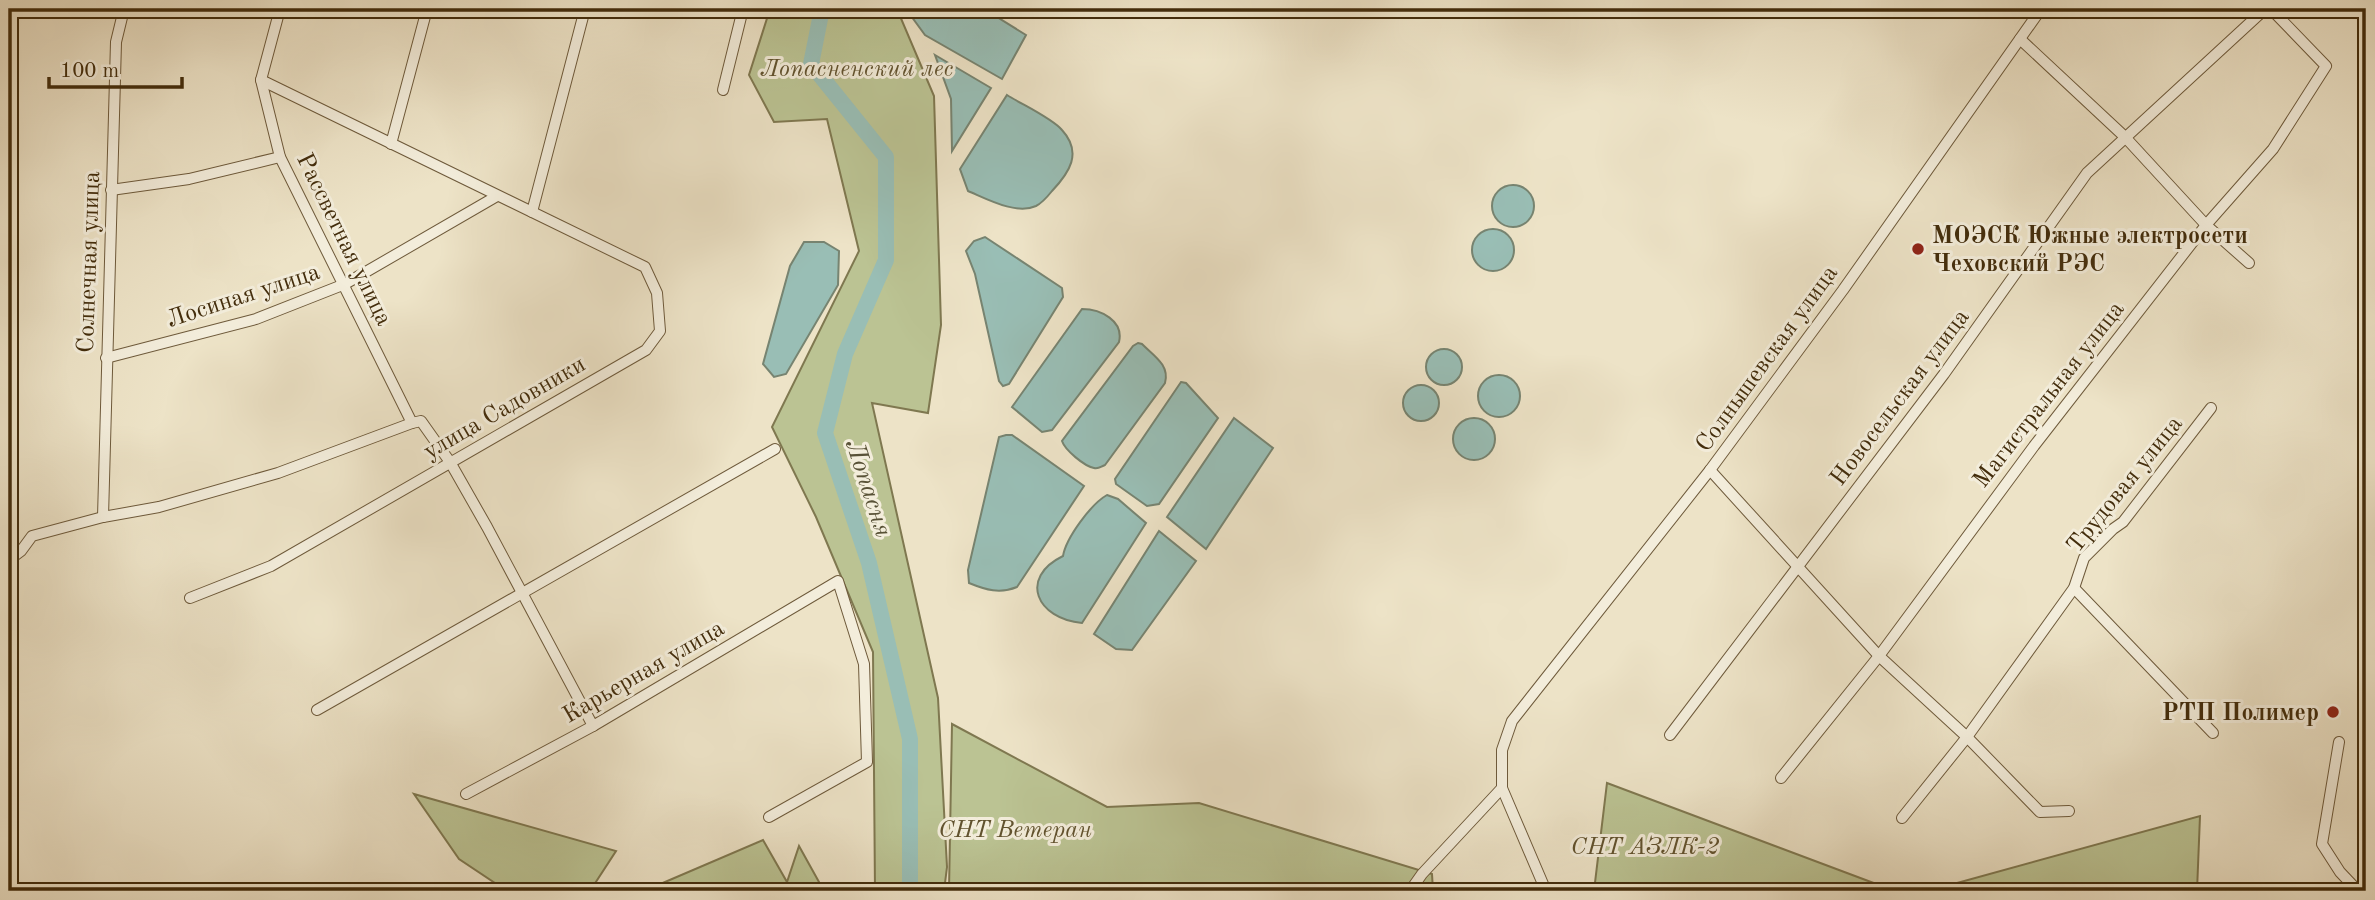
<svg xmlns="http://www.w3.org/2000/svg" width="2375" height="900" viewBox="0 0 2375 900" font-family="'Old Standard TT',serif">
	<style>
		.green { fill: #bbc393; stroke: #7f7850; stroke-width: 2 }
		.water { fill: #99beb5; stroke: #778471; stroke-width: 2 }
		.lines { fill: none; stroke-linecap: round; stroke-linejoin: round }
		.river { stroke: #99beb5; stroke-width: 16 }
		.minor-casing { stroke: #6e5a3b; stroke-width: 12 }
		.minor { stroke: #f3eddb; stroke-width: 10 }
		.poi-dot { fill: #8f2418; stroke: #f3eddb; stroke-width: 2.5 }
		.labels { text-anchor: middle; stroke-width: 6; stroke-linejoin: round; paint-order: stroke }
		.park-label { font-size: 24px; font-style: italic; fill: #61522e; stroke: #f3eddb }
		.poi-label { font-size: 24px; font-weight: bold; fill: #432d0c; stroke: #f3eddb; text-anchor: start }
		.street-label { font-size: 24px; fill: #432d0c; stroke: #f3eddb }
		.water-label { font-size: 26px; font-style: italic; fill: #585136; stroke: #f3eddb }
	</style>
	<rect width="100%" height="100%" fill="#ede3c7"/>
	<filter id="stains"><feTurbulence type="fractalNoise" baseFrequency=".00286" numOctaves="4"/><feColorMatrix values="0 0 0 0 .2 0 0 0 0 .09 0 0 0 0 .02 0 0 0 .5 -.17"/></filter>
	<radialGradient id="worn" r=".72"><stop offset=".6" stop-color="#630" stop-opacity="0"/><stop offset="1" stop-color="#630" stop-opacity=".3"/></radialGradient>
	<!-- green -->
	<g class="green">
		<polygon points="770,9 897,9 934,96 941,325 928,413 872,403 938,698 947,867 944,891 875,891 873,652 816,517 772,427 859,251 827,119 774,122 749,75"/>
		<polygon points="952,724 1107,807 1199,803 1432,874 1433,891 949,891"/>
		<polygon points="1607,783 1895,891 1594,891"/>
		<polygon points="414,794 616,851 590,891 507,891 459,859"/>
		<polygon points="2200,816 2197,891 1928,891"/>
		<polygon points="763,840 787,882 799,846 824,891 644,891"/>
	</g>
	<!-- water -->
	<g class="water">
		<polygon points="906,9 984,9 1026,35 1002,79 925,35"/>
		<polygon points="935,55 991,88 952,151 951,99"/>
		<path d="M1007 95C1021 104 1052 118 1062 130 1083 153 1069 173 1052 191 1048 196 1042 203 1036 206 1016 215 987 199 968 191L960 169Z"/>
		<circle cx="1513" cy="206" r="21"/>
		<circle cx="1493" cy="250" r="21"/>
		<polygon points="985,237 1062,288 1063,297 1009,384 1003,386 999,381 975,274 966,251 974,241"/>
		<polygon points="804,242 824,242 839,251 838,285 786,374 774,377 763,364 790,266"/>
		<path d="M1082 309C1101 309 1124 321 1119 342L1052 430 1042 432 1012 407Z"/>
		<path d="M1138 343 1142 344C1154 356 1170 365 1165 383L1105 465C1100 467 1099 469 1094 468 1084 466 1065 450 1062 441L1133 346Z"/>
		<circle cx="1444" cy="367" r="18"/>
		<circle cx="1499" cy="396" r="21"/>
		<polygon points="1181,382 1186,383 1218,418 1159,504 1147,506 1116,484 1115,479"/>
		<circle cx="1421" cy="403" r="18"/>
		<polygon points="1234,418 1273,448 1206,549 1167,517"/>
		<circle cx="1474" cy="439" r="21"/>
		<path d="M1006 435H1012L1084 486 1017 587C1000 594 986 590 969 583L968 570 999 437Z"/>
		<path d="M1107 495 1118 499 1146 523 1082 623C1037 619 1018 578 1063 556 1066 538 1091 504 1107 495Z"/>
		<polygon points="1159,531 1196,561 1132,650 1116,649 1094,634"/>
	</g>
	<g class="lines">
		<!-- river -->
		<polyline class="river" points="822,9 811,64 886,157 886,260 845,354 825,433 869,563 910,739 910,891"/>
		<!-- minor casing -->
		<g class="minor-casing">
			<g id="minor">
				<polyline points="280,9 261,80 280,157 412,423 421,421 450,462 487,527 593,726"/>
				<polyline points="2020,39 2125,137 2206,225 2249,263"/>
				<polyline points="723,90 743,9"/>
				<polyline points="391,144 427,9"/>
				<polyline points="111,190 189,179 280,157"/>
				<polyline points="532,212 585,9"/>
				<polyline points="106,358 256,319 345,284 497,196"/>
				<polyline points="1710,470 1879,656 1967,737 2040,812 2069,811"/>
				<polyline points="103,517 116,42 124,9"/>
				<polyline points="9,560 21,551 32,536 103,517 159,507 278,473 412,423"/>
				<polyline points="2074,588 2213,733"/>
				<polyline points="190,598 271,566 646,350 660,331 657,293 645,267 261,80"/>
				<polyline points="317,710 775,449"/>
				<polyline points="1670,735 1944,374 2087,173 2265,9"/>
				<polyline points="2339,742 2322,844 2340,872 2358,891"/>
				<polyline points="1781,778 1879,656 2034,446 2206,225 2273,149 2326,66 2271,9"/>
				<polyline points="466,794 593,726 838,581 864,664 867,762 769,817"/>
				<polyline points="1902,818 1967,737 2074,588 2084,558 2113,529 2123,522 2211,408"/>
				<polyline points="1410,891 1422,874 1502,788"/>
				<polyline points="1546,891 1502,788 1502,750 1512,721 1710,470 1843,290 2041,9"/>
			</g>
		</g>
		<!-- minor -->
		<use href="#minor" class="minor"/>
	</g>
	<!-- markers -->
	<g class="poi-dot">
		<circle cx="1918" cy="249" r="7"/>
		<circle cx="2333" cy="712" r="7"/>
	</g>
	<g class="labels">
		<!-- park labels -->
		<g class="park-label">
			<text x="857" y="76">Лопасненский лес</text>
			<text x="1015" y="837">СНТ Ветеран</text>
			<text x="1645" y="854">СНТ АЗЛК-2</text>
		</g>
		<!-- poi labels -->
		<g class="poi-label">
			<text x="1932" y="243">МОЭСК Южные электросети<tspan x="1932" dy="28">Чеховский РЭС</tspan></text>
			<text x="2319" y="720" text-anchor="end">РТП Полимер</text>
		</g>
		<!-- street labels -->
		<g class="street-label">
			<text transform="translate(345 239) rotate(64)" y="8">Рассветная улица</text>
			<text transform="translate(88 262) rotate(-88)" y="8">Солнечная улица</text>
			<text transform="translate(243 295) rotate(-18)" y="8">Лосиная улица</text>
			<text transform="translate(1766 358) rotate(-54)" y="8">Солнышевская улица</text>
			<text transform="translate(2048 394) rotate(-52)" y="8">Магистральная улица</text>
			<text transform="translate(1899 397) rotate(-53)" y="8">Новосельская улица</text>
			<text transform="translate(504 407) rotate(-30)" y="8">улица Садовники</text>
			<text transform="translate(2124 484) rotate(-51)" y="8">Трудовая улица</text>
			<text transform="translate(643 671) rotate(-30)" y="8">Карьерная улица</text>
		</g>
		<!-- water labels -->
		<g class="water-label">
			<text transform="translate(870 488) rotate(72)" y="9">Лопасня</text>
		</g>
	</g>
	<!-- margin -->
	<rect width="2375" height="900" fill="none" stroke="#ede3c7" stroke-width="35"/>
	<rect x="10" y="10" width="2354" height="879" fill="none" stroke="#432d0c" stroke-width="3.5"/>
	<rect x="18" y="18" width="2340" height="865" fill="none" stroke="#432d0c" stroke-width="2"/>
	<!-- scale -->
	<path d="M49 77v10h133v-10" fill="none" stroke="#432d0c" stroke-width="3.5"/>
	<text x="60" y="77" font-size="21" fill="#432d0c" stroke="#f3eddb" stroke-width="5" paint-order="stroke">100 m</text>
	<rect width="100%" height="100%" filter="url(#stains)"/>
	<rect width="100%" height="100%" fill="url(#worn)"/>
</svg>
